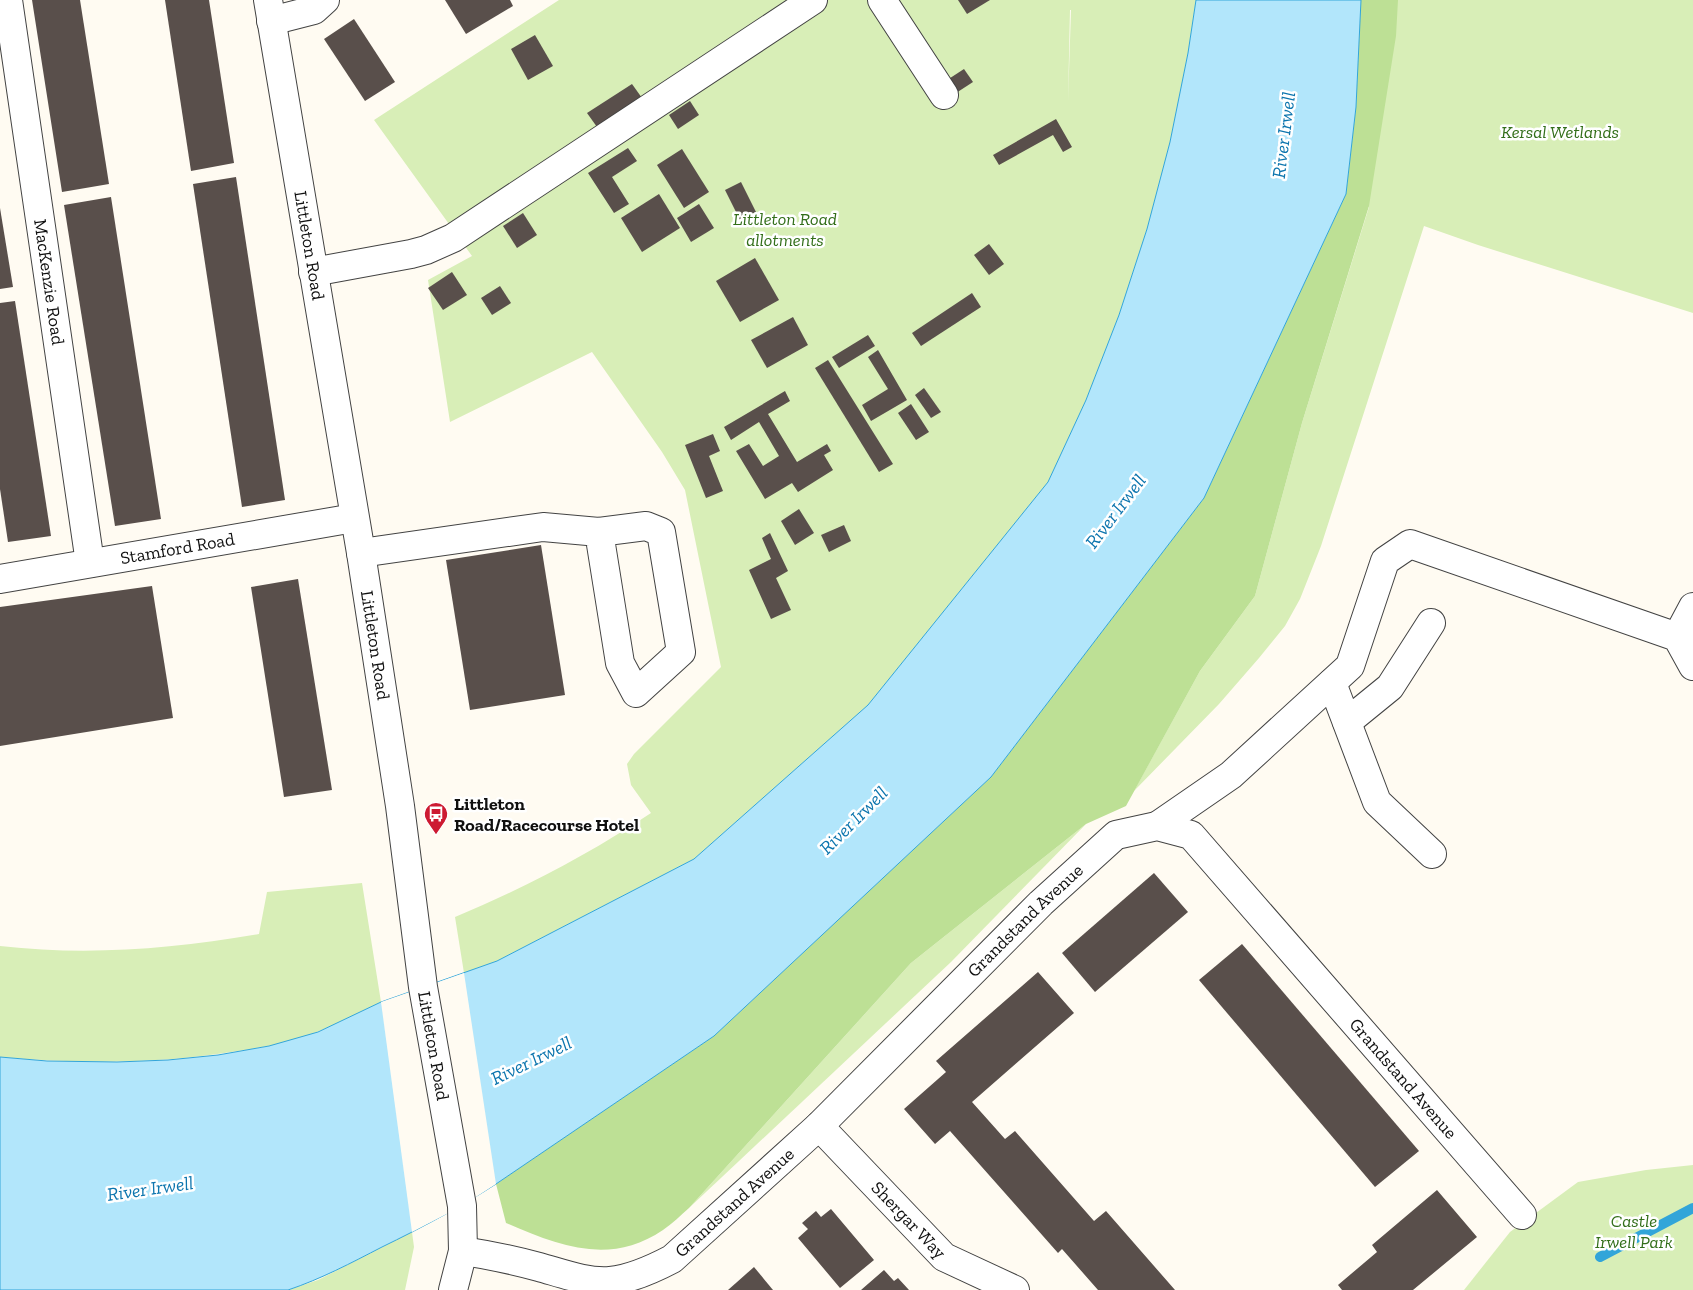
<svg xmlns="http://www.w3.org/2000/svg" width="1693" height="1290" viewBox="0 0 1693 1290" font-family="'Zilla Slab',serif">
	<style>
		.green { fill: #d8eeb7; fill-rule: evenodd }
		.forest { fill: #bde095 }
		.water { fill: #b2e6fb; stroke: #32a5d9 }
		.pier { fill: #fffbf2 }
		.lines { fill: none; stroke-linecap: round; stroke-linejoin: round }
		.stream { stroke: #32a5d9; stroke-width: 10 }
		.building { fill: #594f4b }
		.minor-casing { stroke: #434343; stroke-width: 30 }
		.minor { stroke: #fff; stroke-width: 28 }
		.labels { text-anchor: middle; stroke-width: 5; stroke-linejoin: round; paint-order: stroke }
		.park-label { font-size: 18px; font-style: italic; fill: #326e19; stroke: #fff }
		.street-label { font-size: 18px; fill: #101010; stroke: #fff }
		.poi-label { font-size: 18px; font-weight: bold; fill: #101010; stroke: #fff; text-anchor: start }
		.water-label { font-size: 19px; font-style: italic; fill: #0c75ae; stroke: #fff }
	</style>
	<rect width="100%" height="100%" fill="#fffbf2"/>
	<!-- green -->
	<g class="green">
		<path d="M559 0H1196L1188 53 1170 142 1147 229 1119 315 1086 400 1048 482 868 705 694 859 497 961 464 973 455 917C525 888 589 854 651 813L631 785 627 764 634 754 721 667 685 490 662 452 592 352 450 422 428 280 472 256 374 120ZM1070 10H1071L1068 102Z"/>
		<polygon points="1361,0 1693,0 1693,313 1478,245 1424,226 1321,546 1300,599 1285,626 1259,658 1219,704 1134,791 1200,671 1255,596 1302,423 1369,207 1346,194 1356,107"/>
		<polygon points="1086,824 951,962 689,1208 911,963"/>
		<path d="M362 883 381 1002C361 1012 340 1023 319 1031 294 1042 265 1047 238 1051 159 1064 80 1064 0 1057V946C88 956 171 949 259 934L267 892Z"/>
		<polygon points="1693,1165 1693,1290 1464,1290 1510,1232 1578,1182 1646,1170"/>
		<polygon points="412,1232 414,1247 405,1290 288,1290 318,1280"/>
	</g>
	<!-- forest -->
	<path class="forest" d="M1361 0H1398L1396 36 1369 206 1302 423 1255 596 1200 671 1126 806 1086 824 911 963 689 1208C681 1215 672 1224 663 1230 610 1266 559 1246 506 1223L496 1184 714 1036 991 777 1204 498 1346 194 1356 107Z"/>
	<!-- water -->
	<path class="water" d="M1196 0H1361L1356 107 1346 194 1204 498 991 777 714 1036 496 1184C459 1208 421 1228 382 1247 351 1263 321 1279 288 1290H0V1057L47 1061 117 1062 168 1060 218 1055 269 1046 318 1032 381 1002 497 961 694 859 868 705 1048 482 1086 400 1119 315 1147 229 1170 142 1188 53Z"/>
	<!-- pier -->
	<polygon class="pier" points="464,973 496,1184 462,1206 412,1232 381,1002"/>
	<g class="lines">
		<!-- stream -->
		<polyline class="stream" points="1600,1257 1693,1208"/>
	</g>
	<!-- building -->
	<g class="building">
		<polygon points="32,0 80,0 109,184 62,192"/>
		<polygon points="165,0 209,0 234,163 191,171"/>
		<polygon points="445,0 510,0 513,6 466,34"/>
		<polygon points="958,0 990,0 967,14"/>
		<polygon points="354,19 395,82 365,101 324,39"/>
		<polygon points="535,35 553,66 528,80 511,49"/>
		<polygon points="964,69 973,82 953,95 944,82"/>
		<polygon points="632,84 642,98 597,127 587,113"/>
		<polygon points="690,101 699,115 678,129 669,115"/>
		<polygon points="1056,119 1072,147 1063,152 1053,135 999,165 993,155"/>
		<polygon points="628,148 637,161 612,177 629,204 614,213 588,173"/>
		<polygon points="682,149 709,192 684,208 657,165"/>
		<polygon points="236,177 285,500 242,507 193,184"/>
		<polygon points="741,182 756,212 740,220 725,190"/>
		<polygon points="659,194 680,228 642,252 621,218"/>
		<polygon points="111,197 161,519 115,526 64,205"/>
		<polygon points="699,204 714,228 691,242 677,218"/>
		<polygon points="0,208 13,287 0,289"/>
		<polygon points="523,213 537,235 517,248 503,226"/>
		<polygon points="989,244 1004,264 989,275 974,255"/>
		<polygon points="755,258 779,300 740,322 716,281"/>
		<polygon points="452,272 467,295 443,310 428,288"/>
		<polygon points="500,286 511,303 492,315 481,298"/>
		<polygon points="972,293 981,307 921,346 912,333"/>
		<polygon points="15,301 51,536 8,542 0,489 0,303"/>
		<polygon points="793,317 808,345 767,368 751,340"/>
		<polygon points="868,335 875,346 839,368 832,357"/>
		<polygon points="878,350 907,400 871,421 862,405 888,389 868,357"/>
		<polygon points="828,360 893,464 879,472 815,368"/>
		<polygon points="924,388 941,412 931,418 915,395"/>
		<polygon points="785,391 790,401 768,414 797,462 827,444 831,451 824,455 833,470 798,492 792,483 765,499 736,451 749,444 763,466 779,456 759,422 731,440 724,427"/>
		<polygon points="911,404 929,432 916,440 898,413"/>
		<polygon points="713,434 720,451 709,456 723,491 706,498 685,445"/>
		<polygon points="799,509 814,533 795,545 781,521"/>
		<polygon points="844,525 851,541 829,552 821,535"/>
		<polygon points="770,533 788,571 776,578 791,610 771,619 749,570 771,559 762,538"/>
		<polygon points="541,545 565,695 470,710 446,560"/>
		<polygon points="298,579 332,790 284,797 251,587"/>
		<polygon points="152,586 173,718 0,746 0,607"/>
		<polygon points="1154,873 1188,912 1095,992 1062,953"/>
		<polygon points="1242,944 1419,1151 1375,1187 1199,980"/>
		<polygon points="1038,972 1074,1013 972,1102 1005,1139 1015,1131 1094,1221 1106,1211 1175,1290 1098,1290 1062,1249 1058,1253 950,1131 935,1144 904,1109 946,1072 936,1061"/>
		<polygon points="1437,1190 1477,1237 1413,1290 1342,1290 1338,1285 1377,1252 1372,1245"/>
		<polygon points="831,1209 874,1260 840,1288 798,1238 808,1229 802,1223 816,1211 821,1217"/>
		<polygon points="754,1267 773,1290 728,1290"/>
		<polygon points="884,1270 894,1281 898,1278 909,1290 861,1290"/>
	</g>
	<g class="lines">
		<!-- minor casing -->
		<g class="minor-casing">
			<g id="minor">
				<path id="s1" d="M8 0 90 563"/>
				<path id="s2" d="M268 0 361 553 400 806 423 987 462 1206 463 1251 453 1290"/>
				<polyline points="882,0 944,95"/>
				<polyline points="271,21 314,10 325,0"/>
				<polyline points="313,272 411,254 426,250 453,238 813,0"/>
				<polyline points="361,553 543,527 599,532 646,526 661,532 681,652 636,693 620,663 599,532"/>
				<path id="s3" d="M0 579 354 518"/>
				<polyline points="1677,637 1693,607"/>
				<polyline points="1332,683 1377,802 1432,854"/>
				<polyline points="1347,722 1390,687 1431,623"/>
				<polyline points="1157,826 1231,775 1350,666 1385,561 1410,544 1677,637 1693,666"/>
				<path id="s4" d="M819 1126 944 1257 1015 1290"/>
				<path id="s5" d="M463 1251C489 1255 514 1260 539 1267 561 1273 587 1283 610 1281 631 1279 653 1269 672 1259L819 1126 1041 903 1116 835 1157 826 1191 835 1522 1215"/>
			</g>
		</g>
		<!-- minor -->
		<use href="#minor" class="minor"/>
	</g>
	<!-- icons -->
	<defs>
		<g id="bus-pin" transform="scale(1.25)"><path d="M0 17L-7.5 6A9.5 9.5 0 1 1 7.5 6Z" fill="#cd1a32" stroke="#fff"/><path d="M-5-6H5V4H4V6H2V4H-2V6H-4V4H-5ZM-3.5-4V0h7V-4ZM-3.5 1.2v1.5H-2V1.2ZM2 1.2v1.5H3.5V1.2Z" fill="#fff"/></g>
	</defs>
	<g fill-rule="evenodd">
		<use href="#bus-pin" x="436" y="814"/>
	</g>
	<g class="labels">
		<!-- park labels -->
		<g class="park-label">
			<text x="1560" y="138">Kersal Wetlands</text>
			<text x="785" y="225">Littleton Road<tspan x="785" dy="21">allotments</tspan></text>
			<text x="1634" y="1227">Castle<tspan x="1634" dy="21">Irwell Park</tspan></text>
		</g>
		<!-- street labels -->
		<g class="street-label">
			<text dy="6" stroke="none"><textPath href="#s2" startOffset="249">Littleton Road</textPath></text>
			<text dy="6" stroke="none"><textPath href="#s1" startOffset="285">MacKenzie Road</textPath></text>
			<text dy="6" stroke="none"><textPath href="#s3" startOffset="180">Stamford Road</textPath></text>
			<text dy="6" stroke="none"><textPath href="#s2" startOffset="654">Littleton Road</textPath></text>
			<text dy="6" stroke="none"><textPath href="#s5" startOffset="706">Grandstand Avenue</textPath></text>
			<text dy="6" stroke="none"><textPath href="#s2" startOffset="1059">Littleton Road</textPath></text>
			<text dy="6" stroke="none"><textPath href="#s5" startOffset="1231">Grandstand Avenue</textPath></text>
			<text dy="6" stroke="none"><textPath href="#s5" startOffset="301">Grandstand Avenue</textPath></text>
			<text dy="6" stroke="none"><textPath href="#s4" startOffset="130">Shergar Way</textPath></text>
		</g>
		<!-- poi labels -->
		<g class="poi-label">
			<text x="454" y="810">Littleton<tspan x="454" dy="21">Road/Racecourse Hotel</tspan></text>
		</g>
		<!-- water labels -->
		<g class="water-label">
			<text transform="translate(1283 135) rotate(-83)" y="7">River Irwell</text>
			<text transform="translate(1115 511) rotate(-53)" y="7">River Irwell</text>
			<text transform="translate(853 820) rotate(-45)" y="7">River Irwell</text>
			<text transform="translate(531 1060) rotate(-26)" y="7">River Irwell</text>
			<text transform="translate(150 1188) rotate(-8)" y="7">River Irwell</text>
		</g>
	</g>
</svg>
